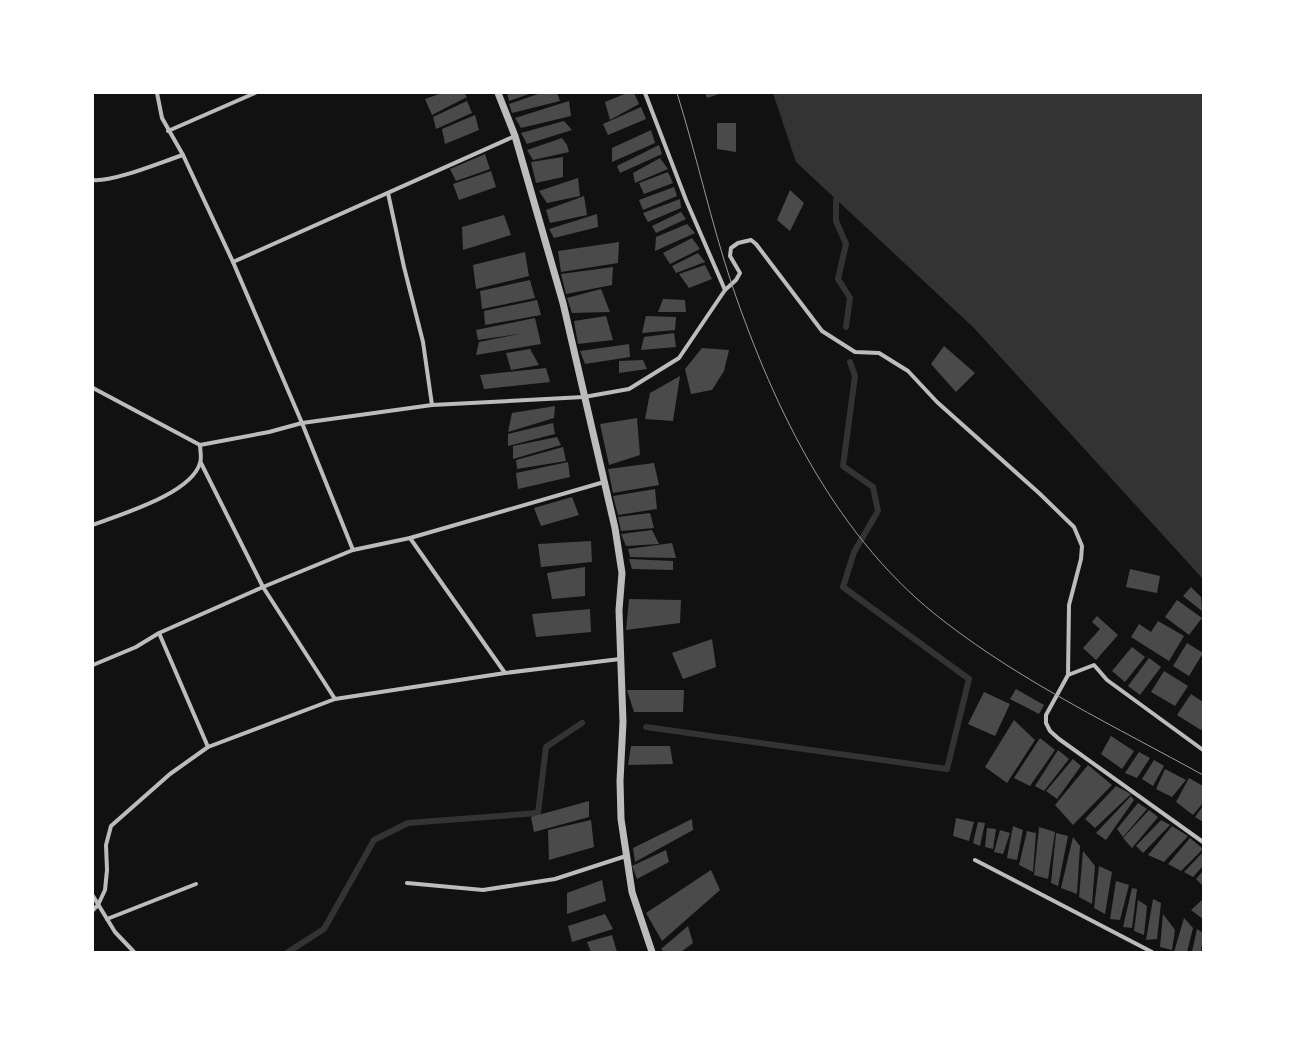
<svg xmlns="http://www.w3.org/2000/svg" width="1296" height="1045" viewBox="0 0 1296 1045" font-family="Poppins,sans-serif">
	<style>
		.water { fill: #333 }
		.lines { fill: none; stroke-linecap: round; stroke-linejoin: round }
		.stream { stroke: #333; stroke-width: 6 }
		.building { fill: #4a4a4a }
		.minor { stroke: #bcbcbc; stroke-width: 4 }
		.tertiary { stroke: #bcbcbc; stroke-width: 7 }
		.tram { stroke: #9a9a9a; stroke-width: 1 }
	</style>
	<rect width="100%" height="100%" fill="#111"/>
	<!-- water -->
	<polygon class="water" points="773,93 1203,93 1203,579 974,328 796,162"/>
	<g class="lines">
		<!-- stream -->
		<g class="stream">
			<polyline points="836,200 836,221 846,244 838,279 850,298 846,327"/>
			<polyline points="646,727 947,769 969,679 843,587 854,552 878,511 873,487 843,466 855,376 850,362"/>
			<polyline points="288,952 324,929 374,840 408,823 538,813 546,747 582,723"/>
		</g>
	</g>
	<!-- building -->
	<g class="building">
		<polygon points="442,93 464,93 467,97 432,115 425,99"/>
		<polygon points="507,93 532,93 509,101"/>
		<polygon points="541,93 557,93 560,101 512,113 509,104"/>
		<polygon points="627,93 634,93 639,104 610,120 605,102"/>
		<polygon points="705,93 722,93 707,98"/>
		<polygon points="467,101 472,113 436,129 433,117"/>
		<polygon points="569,101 571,116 521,128 515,118"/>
		<polygon points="641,107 646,119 608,135 603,124"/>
		<polygon points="475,115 479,130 445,144 442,129"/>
		<polygon points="564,121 572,130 527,144 521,133"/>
		<polygon points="717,123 736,123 736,152 717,149"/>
		<polygon points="651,130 655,143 612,162 612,148"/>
		<polygon points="562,138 567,145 569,152 533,160 527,150"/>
		<polygon points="659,145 662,154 620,173 617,166"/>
		<polygon points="485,154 490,169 456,181 450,169"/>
		<polygon points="563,157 563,177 536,183 531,162"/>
		<polygon points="660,158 668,169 635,183 633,173"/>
		<polygon points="491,171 496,187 459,200 453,184"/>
		<polygon points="668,172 673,183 644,194 639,183"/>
		<polygon points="578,178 580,196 547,203 539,191"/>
		<polygon points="674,187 677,196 643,210 639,200"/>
		<polygon points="790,190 804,203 790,231 777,220"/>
		<polygon points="584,196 587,215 550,223 546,210"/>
		<polygon points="680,199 681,208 648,222 643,213"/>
		<polygon points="681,212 686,219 656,233 652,226"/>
		<polygon points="597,214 598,227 554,238 549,229"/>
		<polygon points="504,215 511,235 463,250 462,227"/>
		<polygon points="687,224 695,233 655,251 656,237"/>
		<polygon points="692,238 700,249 670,264 663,253"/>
		<polygon points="619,242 618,263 561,272 558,251"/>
		<polygon points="525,252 529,276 476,289 473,265"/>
		<polygon points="698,253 705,262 676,273 672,266"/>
		<polygon points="705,265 712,279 689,288 679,274"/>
		<polygon points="613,267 612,285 566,294 561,274"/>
		<polygon points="530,280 535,298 482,309 480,291"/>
		<polygon points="601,289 610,312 572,313 567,298"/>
		<polygon points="663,299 685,300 686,312 658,312"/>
		<polygon points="537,300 541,315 485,325 484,311"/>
		<polygon points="606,316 613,340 578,344 574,321"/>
		<polygon points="646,316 676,317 675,330 642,333"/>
		<polygon points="535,318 541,344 476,355 479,342 519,334 478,340 476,330"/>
		<polygon points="674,333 676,347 641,350 644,337"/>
		<polygon points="629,344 630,357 585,364 580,351"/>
		<polygon points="944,346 975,373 956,392 931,364"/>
		<polygon points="702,348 729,350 724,371 712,390 691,394 685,369"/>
		<polygon points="530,349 539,365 511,370 506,353"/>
		<polygon points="643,360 647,369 619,373 619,361"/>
		<polygon points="546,368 550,382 484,389 480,375"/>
		<polygon points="680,376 673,421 645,419 650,393"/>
		<polygon points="555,406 554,418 508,432 512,413"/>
		<polygon points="637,418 640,455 609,465 600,424"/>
		<polygon points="553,423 555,434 508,446 508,434"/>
		<polygon points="557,437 561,445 513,459 513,446"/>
		<polygon points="563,447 566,461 517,469 516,460"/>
		<polygon points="568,462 570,477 518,489 516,473"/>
		<polygon points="654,463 659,485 613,493 608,469"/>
		<polygon points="655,489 657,509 618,515 613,496"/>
		<polygon points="572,497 579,515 541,526 534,508"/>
		<polygon points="650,513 654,528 621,531 618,517"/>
		<polygon points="652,530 659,544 626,546 621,534"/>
		<polygon points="591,541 592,562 541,567 538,544"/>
		<polygon points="672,543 676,558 630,557 628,549"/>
		<polygon points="629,559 673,561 673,570 632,569"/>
		<polygon points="585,567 585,596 552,599 547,573"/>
		<polygon points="1130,569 1160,576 1157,593 1126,587"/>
		<polygon points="1191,587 1201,597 1202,611 1183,596"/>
		<polygon points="629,599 681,600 680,623 626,630"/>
		<polygon points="1177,600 1202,618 1189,635 1165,617"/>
		<polygon points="590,609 591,632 536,637 532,614"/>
		<polygon points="1097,616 1118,635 1096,660 1083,648 1100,629 1092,622"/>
		<polygon points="1158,621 1184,636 1169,661 1131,637 1139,624 1151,632"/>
		<polygon points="712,639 716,667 683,679 672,653"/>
		<polygon points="1187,643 1203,653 1189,676 1173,666"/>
		<polygon points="1132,647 1145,657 1125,682 1112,671"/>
		<polygon points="1149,658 1161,667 1140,695 1128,686"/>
		<polygon points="1164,671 1188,686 1175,706 1151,692"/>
		<polygon points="1016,689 1044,705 1039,714 1010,699"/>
		<polygon points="627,690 684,690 683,712 634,712"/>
		<polygon points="984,692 1010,704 995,736 968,724"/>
		<polygon points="1191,694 1203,702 1203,727 1201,730 1177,715"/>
		<polygon points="1014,720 1035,740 1007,783 985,767"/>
		<polygon points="1111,736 1134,751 1122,769 1101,754"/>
		<polygon points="1040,738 1055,750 1030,786 1014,778"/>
		<polygon points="631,746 670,746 673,764 628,765"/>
		<polygon points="1058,750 1069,759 1044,791 1035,786"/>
		<polygon points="1139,752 1150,758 1137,778 1125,773"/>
		<polygon points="1073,759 1081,766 1057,799 1046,791"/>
		<polygon points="1154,760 1164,766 1153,786 1142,779"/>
		<polygon points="1088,765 1112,785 1073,825 1055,805"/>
		<polygon points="1165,769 1186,780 1172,797 1156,789"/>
		<polygon points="1189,778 1203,786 1203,803 1193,815 1176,802"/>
		<polygon points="1116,786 1131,794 1095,828 1085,819"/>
		<polygon points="1131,796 1134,800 1106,840 1096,833"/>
		<polygon points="589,801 589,817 534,832 531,817"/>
		<polygon points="1138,803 1147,809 1123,837 1117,829"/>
		<polygon points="1203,806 1203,822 1195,817"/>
		<polygon points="1149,810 1158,817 1132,848 1123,838"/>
		<polygon points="956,818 974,822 969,841 953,836"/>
		<polygon points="692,819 693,830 635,862 633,848"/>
		<polygon points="591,820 594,847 549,860 548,830"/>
		<polygon points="1161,820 1170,825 1143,853 1136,846"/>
		<polygon points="978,822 985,823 980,846 973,843"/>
		<polygon points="1013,826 1023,830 1017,860 1007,858"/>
		<polygon points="1172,826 1188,836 1164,862 1148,855"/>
		<polygon points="1039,827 1055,832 1048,879 1034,875"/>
		<polygon points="987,828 996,829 993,849 985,847"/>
		<polygon points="1000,830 1010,833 1003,854 994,852"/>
		<polygon points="1027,831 1036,833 1033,872 1019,865"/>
		<polygon points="1056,833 1068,836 1058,886 1051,883"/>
		<polygon points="1073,837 1080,846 1077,894 1061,888"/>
		<polygon points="1190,838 1203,849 1181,871 1168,864"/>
		<polygon points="666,850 669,862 637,879 632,866"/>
		<polygon points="1083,851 1095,866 1092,904 1079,897"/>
		<polygon points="1203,852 1203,866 1193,877 1184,872"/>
		<polygon points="1099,866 1112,872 1105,914 1094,908"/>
		<polygon points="711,870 720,890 662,941 646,913"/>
		<polygon points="1203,871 1203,886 1196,879"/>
		<polygon points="602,880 606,901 567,914 567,893"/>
		<polygon points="1116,881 1129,885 1120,920 1110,919"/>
		<polygon points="1132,888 1137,889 1132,928 1123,927"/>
		<polygon points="1153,899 1161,903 1157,939 1146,940"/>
		<polygon points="1203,899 1203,919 1191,910"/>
		<polygon points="1138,900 1147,906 1144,935 1134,931"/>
		<polygon points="605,914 613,929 572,942 568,926"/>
		<polygon points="1163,914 1175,930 1172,950 1160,947"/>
		<polygon points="1184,918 1193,928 1187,952 1174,952"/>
		<polygon points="688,926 693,943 681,952 664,952 661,949"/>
		<polygon points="1197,929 1203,933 1201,952 1192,952"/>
		<polygon points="612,935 617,952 591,952 587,942"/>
	</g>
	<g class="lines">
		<!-- minor -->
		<g class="minor">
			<polyline points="157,93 162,118 183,155 233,262 302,423 353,550"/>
			<polyline points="168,131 255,93"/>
			<path d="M93 180C114 182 161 162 183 155"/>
			<polyline points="388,193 404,267 423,342 432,405"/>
			<polyline points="233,262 515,136"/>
			<polyline points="725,290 736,280 740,273 730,256 731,248 738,243 751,240 756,244 822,331 855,352 879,353 908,371 937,402 1039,493 1074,527 1082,546 1081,559 1069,605 1068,675 1046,715 1046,723 1050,731 1059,739 1203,842"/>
			<polyline points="93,388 200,445 269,432 302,423 432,405 584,397 629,389 679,358 725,290 686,200 645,93"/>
			<polyline points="201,463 263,587 335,699"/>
			<path d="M93 525C121 514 191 494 200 463 202 458 200 450 200 445"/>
			<polyline points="410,538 505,673"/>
			<polyline points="159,633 208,747"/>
			<polyline points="93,665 136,647 159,633 263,587 353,550 410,538 604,482"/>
			<polyline points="1068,675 1094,665 1107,680 1203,750"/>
			<polyline points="975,860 1152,952"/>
			<polyline points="407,883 483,890 555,879 626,856"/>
			<polyline points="93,896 115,932 134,952"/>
			<polyline points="93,910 98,905 105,890 107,870 106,845 111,826 170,774 208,747 335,699 505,673 620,659"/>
			<polyline points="107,919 196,884"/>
		</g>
		<!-- tertiary -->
		<polyline class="tertiary" points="498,93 515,136 563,303 615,528 622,573 619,610 623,722 620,781 621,819 632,892 652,952"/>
		<!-- tram -->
		<path class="tram" d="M677 93C697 157 711 222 732 285 775 411 837 540 945 622 1024 683 1116 727 1203 775"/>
	</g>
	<!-- border -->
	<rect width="1296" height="1045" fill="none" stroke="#ffffff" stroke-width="188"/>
</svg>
